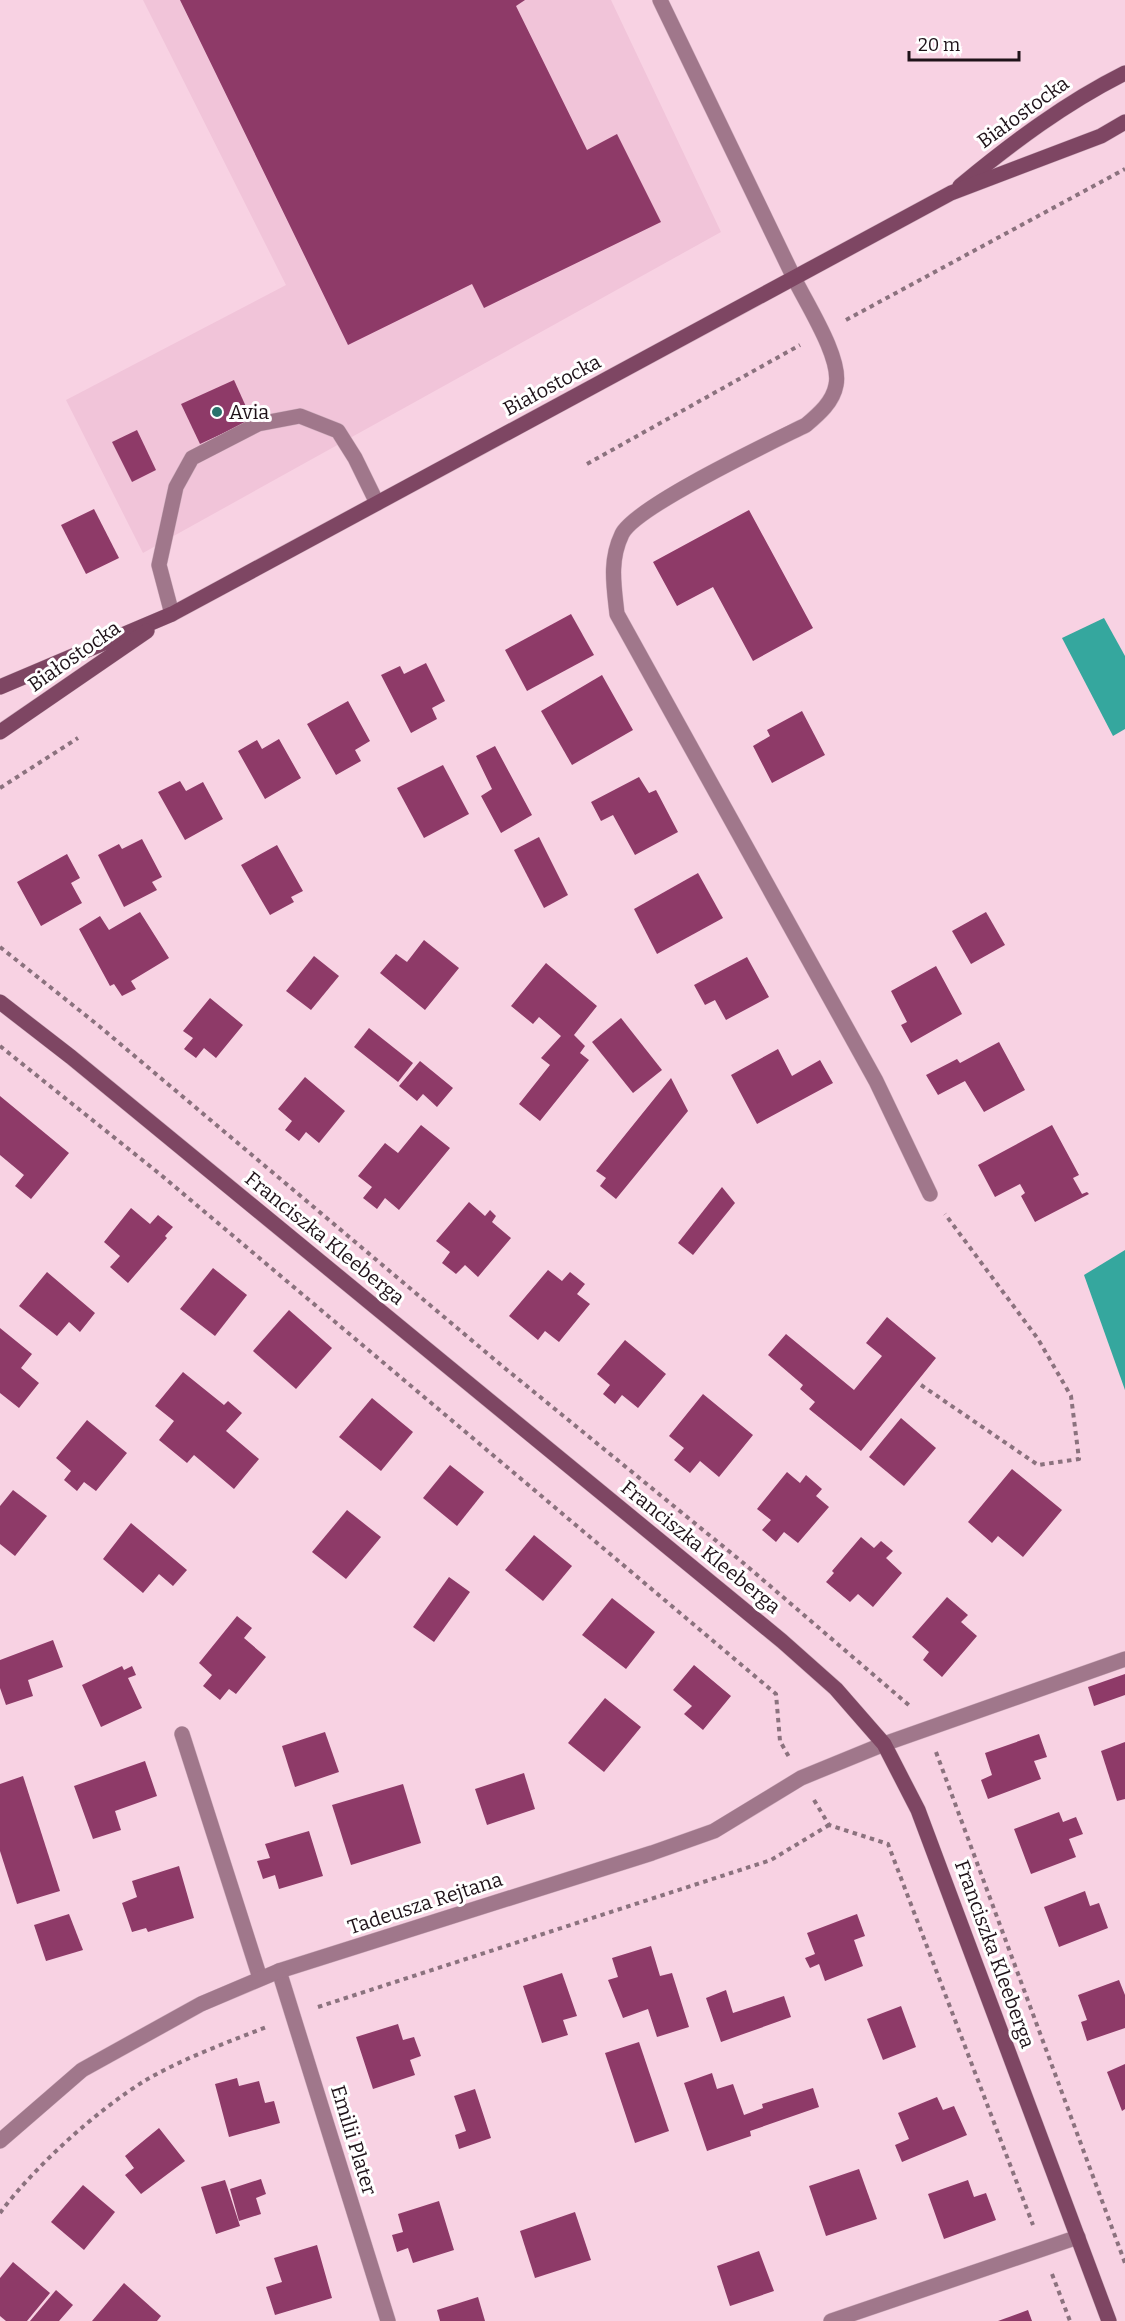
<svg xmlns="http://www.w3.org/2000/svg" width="1125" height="2321" viewBox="0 0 1125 2321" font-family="Bitter,serif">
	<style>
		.built { fill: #f1c4d9 }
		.water { fill: #35a79e }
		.building { fill: #8e3a68 }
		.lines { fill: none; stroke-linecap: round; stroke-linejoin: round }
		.lane-casing { stroke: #d1afbf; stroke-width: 16 }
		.street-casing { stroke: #d1afbf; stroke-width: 16 }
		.secondary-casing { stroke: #d1afbf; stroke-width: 16 }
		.path { stroke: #8b727e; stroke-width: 4; stroke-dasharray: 4.5 4.5; stroke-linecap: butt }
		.lane { stroke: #a0778b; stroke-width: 15 }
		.street { stroke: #a0778b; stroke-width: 15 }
		.secondary { stroke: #7e4663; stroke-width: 15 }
		.poi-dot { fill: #29726c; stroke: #fff; stroke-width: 2 }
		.labels { text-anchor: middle; stroke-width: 6; stroke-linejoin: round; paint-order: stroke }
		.street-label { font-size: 20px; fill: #1f1219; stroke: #fff }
		.poi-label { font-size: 20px; fill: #1f1219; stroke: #fff; text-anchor: start }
	</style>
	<rect width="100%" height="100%" fill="#f8d2e3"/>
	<!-- built -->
	<polygon class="built" points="143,0 611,0 721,232 143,553 66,400 286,285"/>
	<!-- water -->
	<g class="water">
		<polygon points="1104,618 1125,656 1125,729 1113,736 1062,638"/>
		<polygon points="1125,1250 1125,1390 1084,1275"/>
	</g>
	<!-- building -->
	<g class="building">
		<polygon points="180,0 525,0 516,6 587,150 617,134 661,222 484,308 472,284 348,345"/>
		<polygon points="234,380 252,420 200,444 181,404"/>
		<polygon points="137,430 156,470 132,482 112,442"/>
		<polygon points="94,509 119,558 86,574 61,525"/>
		<polygon points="749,510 813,628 753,661 713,587 677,606 653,562"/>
		<polygon points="571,614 594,655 527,691 505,650"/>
		<polygon points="426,663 445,701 432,708 437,719 411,733 381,675 400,666 404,674"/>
		<polygon points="602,675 633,730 572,765 541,711"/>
		<polygon points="348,701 370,741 355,750 361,761 336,775 307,724"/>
		<polygon points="802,711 825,755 772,783 753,746 770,736 767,730"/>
		<polygon points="279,739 301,778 265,799 238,751 257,740 262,749"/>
		<polygon points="495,746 532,815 501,833 481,796 492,789 476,756"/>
		<polygon points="443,765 469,814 424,838 397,788"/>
		<polygon points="639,777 649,793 656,790 678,832 635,855 613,815 601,821 591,802"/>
		<polygon points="180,781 186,791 203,782 223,819 185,840 158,792"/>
		<polygon points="539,837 568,895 544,908 514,850"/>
		<polygon points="142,839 162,877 152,882 157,890 124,907 98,855 119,844 122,849"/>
		<polygon points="277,845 303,891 291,897 294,902 270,915 241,865"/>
		<polygon points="67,854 80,878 71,883 82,903 41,926 17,882"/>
		<polygon points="698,873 723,918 657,954 634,909"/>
		<polygon points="140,912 169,958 131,981 136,989 122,996 114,984 110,986 79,929 100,916 109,930"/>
		<polygon points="986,912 1005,945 971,964 952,931"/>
		<polygon points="424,940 459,968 425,1010 380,973 396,954 407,962"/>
		<polygon points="314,956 339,976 311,1010 286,991"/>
		<polygon points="747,957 769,997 726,1020 715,1000 705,1005 694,985"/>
		<polygon points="546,963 597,1006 574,1035 585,1046 580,1053 589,1060 540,1121 519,1104 550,1065 541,1058 561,1036 539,1017 533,1024 511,1006"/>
		<polygon points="936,966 962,1014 911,1043 901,1025 907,1022 891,991"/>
		<polygon points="210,998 243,1025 216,1058 204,1048 196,1058 184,1049 193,1038 183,1031"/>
		<polygon points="621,1018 662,1070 633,1093 592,1042"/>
		<polygon points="369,1028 413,1063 398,1082 354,1047"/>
		<polygon points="999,1042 1025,1090 984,1112 965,1081 938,1095 926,1075 957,1059 960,1063"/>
		<polygon points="778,1049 792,1076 820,1060 833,1083 757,1124 731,1075"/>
		<polygon points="420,1061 453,1088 437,1107 423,1094 417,1101 399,1086"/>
		<polygon points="305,1077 345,1111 319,1143 306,1132 299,1141 285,1130 292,1121 278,1109"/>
		<polygon points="671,1078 688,1111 616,1199 600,1186 606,1178 596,1171"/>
		<polygon points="0,1096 69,1153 31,1199 15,1186 24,1175 0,1155"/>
		<polygon points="421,1125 450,1148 399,1210 385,1198 377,1209 363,1198 372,1187 358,1176 385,1143 398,1153"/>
		<polygon points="1052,1125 1079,1175 1073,1178 1082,1194 1087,1192 1089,1194 1035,1222 1021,1196 1025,1193 1020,1184 995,1197 978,1165"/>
		<polygon points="722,1187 735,1203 693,1255 678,1243"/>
		<polygon points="469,1202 485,1216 490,1210 496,1216 492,1222 511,1238 478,1277 465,1265 456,1274 442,1263 450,1252 436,1241"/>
		<polygon points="131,1208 150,1224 158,1215 173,1227 165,1236 167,1238 128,1283 110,1267 120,1256 104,1242"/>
		<polygon points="213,1268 247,1295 215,1336 180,1309"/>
		<polygon points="548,1270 562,1281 570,1272 585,1284 577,1294 590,1304 559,1342 545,1331 538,1340 509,1316"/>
		<polygon points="47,1272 95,1313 80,1332 69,1322 57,1336 19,1306"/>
		<polygon points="289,1310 332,1348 296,1389 253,1351"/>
		<polygon points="887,1317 936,1358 861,1451 809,1409 815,1402 800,1389 803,1385 768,1355 786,1334 854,1390 882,1356 866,1343"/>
		<polygon points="0,1328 32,1354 21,1368 39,1383 19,1408 0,1393"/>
		<polygon points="625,1340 666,1374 638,1408 622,1395 615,1404 603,1394 610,1385 597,1374"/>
		<polygon points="183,1372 224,1405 228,1401 242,1413 226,1431 259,1459 234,1489 194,1455 187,1463 159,1440 174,1421 155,1406"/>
		<polygon points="703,1394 753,1435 719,1477 700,1461 690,1473 674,1460 684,1448 669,1436"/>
		<polygon points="372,1398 413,1432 381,1471 339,1437"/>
		<polygon points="901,1418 936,1448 904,1486 869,1457"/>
		<polygon points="87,1420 127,1453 96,1491 84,1482 77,1491 64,1480 71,1471 56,1458"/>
		<polygon points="450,1465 484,1492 457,1526 423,1498"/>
		<polygon points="1012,1469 1062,1510 1023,1557 998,1536 992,1543 968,1522"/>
		<polygon points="787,1472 800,1483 806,1475 822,1489 816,1496 829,1507 798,1543 784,1532 776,1542 762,1530 771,1520 757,1509"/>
		<polygon points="13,1490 47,1516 15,1556 0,1544 0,1506"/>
		<polygon points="347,1510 381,1537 346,1579 312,1552"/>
		<polygon points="131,1523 187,1570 173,1586 159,1574 143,1593 103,1559"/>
		<polygon points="534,1535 572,1566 543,1601 505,1570"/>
		<polygon points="861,1537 874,1548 881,1541 893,1551 886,1558 902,1573 873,1607 858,1594 850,1602 826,1582 834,1573 832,1571"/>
		<polygon points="449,1577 470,1592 434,1642 413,1627"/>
		<polygon points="947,1597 968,1615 961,1622 977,1636 942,1677 923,1660 929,1652 912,1637"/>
		<polygon points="612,1598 655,1632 626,1669 582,1635"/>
		<polygon points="237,1616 252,1628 244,1638 266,1657 236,1694 229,1689 220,1700 203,1686 212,1675 199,1663"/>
		<polygon points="53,1640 63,1667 28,1680 33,1696 6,1705 0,1688 0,1660"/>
		<polygon points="694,1665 731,1696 703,1730 684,1714 692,1706 673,1690"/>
		<polygon points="122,1666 124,1670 132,1666 136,1675 128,1678 142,1708 101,1727 82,1685"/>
		<polygon points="1125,1674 1125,1695 1094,1706 1088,1687"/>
		<polygon points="605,1698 641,1727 604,1772 568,1743"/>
		<polygon points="325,1732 339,1772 295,1787 282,1746"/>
		<polygon points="1039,1734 1047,1757 1034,1761 1041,1779 988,1799 981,1780 992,1775 985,1753"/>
		<polygon points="1125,1742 1125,1799 1117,1801 1101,1751"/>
		<polygon points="145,1761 157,1796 115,1811 121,1830 93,1839 74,1786"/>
		<polygon points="524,1773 535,1809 487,1825 475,1789"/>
		<polygon points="23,1776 60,1891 17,1904 0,1851 0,1784"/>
		<polygon points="403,1784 421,1843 351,1865 332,1805"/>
		<polygon points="1059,1812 1063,1822 1076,1817 1083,1834 1069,1839 1076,1857 1031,1874 1014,1829"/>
		<polygon points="309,1831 323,1876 279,1889 275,1875 263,1879 257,1861 270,1858 265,1844"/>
		<polygon points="179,1866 194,1918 148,1932 146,1928 132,1932 122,1903 137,1897 132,1881"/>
		<polygon points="1085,1891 1090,1906 1099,1903 1108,1928 1059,1947 1044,1907"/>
		<polygon points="69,1914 83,1950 46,1961 34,1925"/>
		<polygon points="857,1914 865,1936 854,1940 863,1966 825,1981 819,1964 810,1968 805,1958 815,1954 807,1933"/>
		<polygon points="651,1946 660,1976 672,1973 689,2027 657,2037 648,2009 623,2018 608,1980 618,1977 612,1958"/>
		<polygon points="562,1973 577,2016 563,2020 568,2035 542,2043 523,1986"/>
		<polygon points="1119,1980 1125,1995 1125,2028 1087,2041 1081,2022 1087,2020 1078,1995"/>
		<polygon points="726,1990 733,2013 784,1996 791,2017 721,2042 706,1998"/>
		<polygon points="901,2006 916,2047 883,2060 867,2019"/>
		<polygon points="398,2024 403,2040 414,2037 421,2056 410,2060 415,2075 373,2089 356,2037"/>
		<polygon points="639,2042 669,2131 635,2143 605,2053"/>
		<polygon points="1125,2064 1125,2109 1122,2111 1107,2072"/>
		<polygon points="712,2073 717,2089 733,2084 744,2115 763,2108 762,2104 813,2088 819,2107 750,2131 751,2136 707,2151 684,2083"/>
		<polygon points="237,2078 239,2086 259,2081 265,2103 274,2101 280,2123 229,2137 215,2084"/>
		<polygon points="475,2089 491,2138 459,2149 455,2135 466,2131 454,2096"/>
		<polygon points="937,2097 943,2110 954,2106 967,2135 902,2162 895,2145 909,2139 898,2113"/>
		<polygon points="159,2128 185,2161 141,2194 125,2175 134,2168 125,2156"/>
		<polygon points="859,2169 877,2219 826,2236 809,2186"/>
		<polygon points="261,2179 266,2194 256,2198 261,2214 239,2221 230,2189"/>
		<polygon points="225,2180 240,2226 216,2234 201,2187"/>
		<polygon points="968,2180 974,2197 986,2193 996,2220 944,2239 928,2194"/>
		<polygon points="83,2185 115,2212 84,2250 51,2222"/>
		<polygon points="439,2201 454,2250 413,2263 408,2248 397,2252 392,2235 403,2232 398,2214"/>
		<polygon points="575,2212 591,2260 535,2278 520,2231"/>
		<polygon points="317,2245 332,2298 275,2315 266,2287 282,2282 274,2258"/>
		<polygon points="759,2251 774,2291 730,2306 717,2266"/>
		<polygon points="13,2262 50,2293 27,2321 6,2321 0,2316 0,2278"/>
		<polygon points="124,2283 161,2316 157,2321 92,2321"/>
		<polygon points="56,2290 73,2305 59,2321 30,2321"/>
		<polygon points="478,2297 485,2321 440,2321 437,2310"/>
		<polygon points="1028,2310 1032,2321 998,2321"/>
	</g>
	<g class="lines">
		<!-- lane casing -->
		<g class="lane-casing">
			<g id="lane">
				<polyline points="660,0 794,278"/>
				<polyline points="172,614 159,565 176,487 192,458 258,424 300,416 338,431 355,458 377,503"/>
				<polyline points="884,1744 1125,1659"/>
				<polyline points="831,2321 1078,2237"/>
			</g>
		</g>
		<!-- street casing -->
		<g class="street-casing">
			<g id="street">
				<path d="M794 278C806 303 842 358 836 385 833 402 819 414 806 425 772 442 636 506 622 534 609 561 614 586 617 614L876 1081 930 1194"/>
				<polyline points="182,1734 260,1978"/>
				<polyline points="279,1971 388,2321"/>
				<polyline points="0,2141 82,2070 201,2004 279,1971 652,1853 714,1831 801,1778 884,1744"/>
			</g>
		</g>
		<!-- secondary casing -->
		<g class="secondary-casing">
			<g id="secondary">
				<path d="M960 186C1012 143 1065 103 1125 73"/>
				<polyline points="0,687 172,614 951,193 1101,136 1125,122"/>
				<polyline points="0,732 147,631"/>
				<polyline points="0,1002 71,1057 782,1641 836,1689 884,1744 918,1810 1109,2321"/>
			</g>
		</g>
		<!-- path -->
		<g class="path">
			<polyline points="846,320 1125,169"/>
			<polyline points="587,464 800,345"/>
			<polyline points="0,788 78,738"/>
			<polyline points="0,947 99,1026 501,1365 741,1561 911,1707"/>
			<polyline points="0,1046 161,1175 776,1694 780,1741 789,1757"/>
			<polyline points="921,1385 1038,1465 1079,1459 1071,1396 1038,1339 945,1214"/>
			<polyline points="936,1752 1125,2263"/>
			<polyline points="814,1800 829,1825 888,1844 1033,2225"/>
			<polyline points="318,2007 771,1860 829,1825"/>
			<path d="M0 2213C34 2167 97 2110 146 2080 184 2058 228 2042 269 2026"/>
			<polyline points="1052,2274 1070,2321"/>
		</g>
		<!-- lane -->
		<use href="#lane" class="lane"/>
		<!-- street -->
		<use href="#street" class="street"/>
		<!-- secondary -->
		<use href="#secondary" class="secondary"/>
	</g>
	<!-- markers -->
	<circle class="poi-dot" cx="217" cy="412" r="6"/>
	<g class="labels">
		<!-- street labels -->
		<g class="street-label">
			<text transform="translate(1023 112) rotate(-36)" y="7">Białostocka</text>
			<text transform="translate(552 385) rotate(-28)" y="7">Białostocka</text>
			<text transform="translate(74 656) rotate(-35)" y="7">Białostocka</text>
			<text transform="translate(325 1238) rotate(39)" y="7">Franciszka Kleeberga</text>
			<text transform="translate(701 1547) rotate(39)" y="7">Franciszka Kleeberga</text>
			<text transform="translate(425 1903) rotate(-18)" y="7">Tadeusza Rejtana</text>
			<text transform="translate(995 1954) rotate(70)" y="7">Franciszka Kleeberga</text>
			<text transform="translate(354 2140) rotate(73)" y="7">Emilii Plater</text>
		</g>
		<!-- poi labels -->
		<g class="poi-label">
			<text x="229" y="419">Avia</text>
		</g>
	</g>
	<!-- scale -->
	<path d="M909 51v9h110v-9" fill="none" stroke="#1f1219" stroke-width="3"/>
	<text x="918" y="51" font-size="18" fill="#1f1219" stroke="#ffffff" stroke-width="4.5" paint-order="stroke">20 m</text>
</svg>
